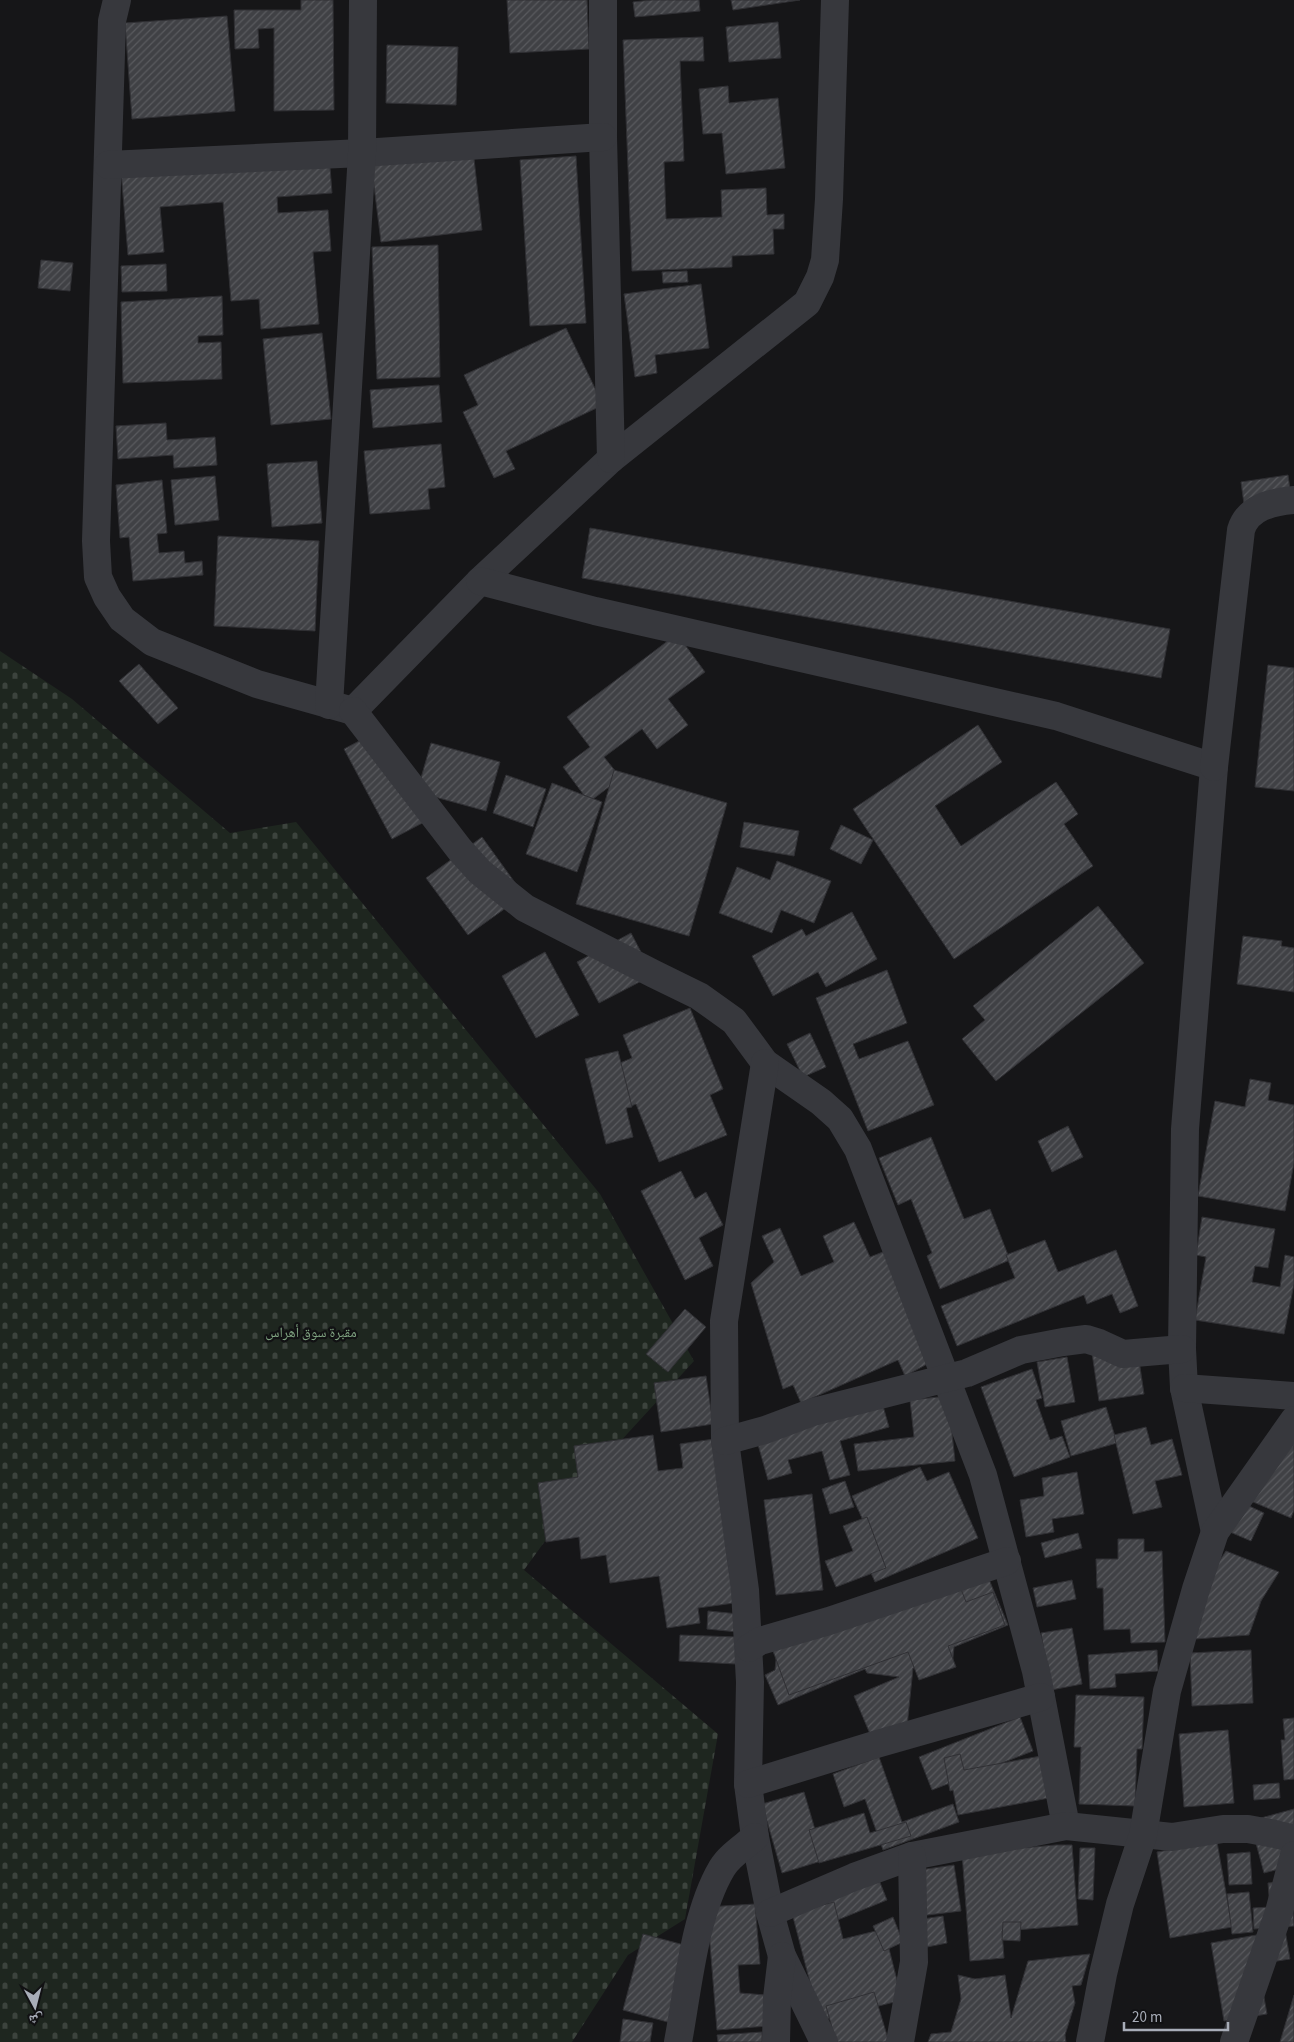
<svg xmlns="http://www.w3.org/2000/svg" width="1294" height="2042" viewBox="0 0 1294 2042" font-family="'Source Sans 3','Noto Naskh Arabic',sans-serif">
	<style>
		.cemetery { fill: url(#cemetery-stones) }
		.building { fill: url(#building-hatch); stroke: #303034 }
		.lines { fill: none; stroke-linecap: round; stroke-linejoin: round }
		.minor { stroke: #37383d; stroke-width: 28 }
		.labels { text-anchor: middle; stroke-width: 4.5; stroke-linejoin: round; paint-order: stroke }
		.park-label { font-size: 14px; fill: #7fa381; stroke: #111113 }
	</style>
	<defs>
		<pattern id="cemetery-stones" width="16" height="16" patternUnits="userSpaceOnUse" patternTransform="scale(1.25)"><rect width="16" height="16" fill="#1e261f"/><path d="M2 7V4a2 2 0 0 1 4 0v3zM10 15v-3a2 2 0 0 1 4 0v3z" fill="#3c433d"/></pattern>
		<pattern id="building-hatch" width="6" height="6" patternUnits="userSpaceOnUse" patternTransform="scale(1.25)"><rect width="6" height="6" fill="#404145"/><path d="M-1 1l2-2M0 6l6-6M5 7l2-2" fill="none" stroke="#595a5e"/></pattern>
	</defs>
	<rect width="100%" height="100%" fill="#161618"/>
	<!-- cemetery -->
	<polygon class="cemetery" points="0,651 72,699 230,833 296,822 600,1194 694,1361 606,1457 524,1570 718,1734 685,1919 628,1955 572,2042 0,2042"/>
	<!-- building -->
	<g class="building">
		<polygon points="301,0 333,0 334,110 274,111 274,28 258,29 259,48 235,49 234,10 301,10"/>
		<polygon points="507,0 587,0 589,49 510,53"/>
		<polygon points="652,0 699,0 700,11 635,17 633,2"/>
		<polygon points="731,0 800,0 733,10"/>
		<polygon points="227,16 235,111 132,119 125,23"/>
		<polygon points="778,22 781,58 729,62 726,27"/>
		<polygon points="703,37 704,61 680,61 684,161 664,162 666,219 722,217 721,190 766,188 767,215 784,214 784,229 773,229 774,254 732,256 732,267 632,271 623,40"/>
		<polygon points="387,45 458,47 456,105 386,103"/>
		<polygon points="728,86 729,103 778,98 785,168 726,174 722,133 703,134 699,89"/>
		<polygon points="473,150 482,230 381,242 371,162"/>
		<polygon points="329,155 332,193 277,197 278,213 328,210 331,251 313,252 319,324 261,329 259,299 231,301 223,202 160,207 164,252 128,255 121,171"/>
		<polygon points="576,156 586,323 530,326 520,160"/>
		<polygon points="438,245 440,377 377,379 372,247"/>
		<polygon points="41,260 73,263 70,291 38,288"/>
		<polygon points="166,264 167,291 122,292 121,266"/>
		<polygon points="687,271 688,282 663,283 662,272"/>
		<polygon points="701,284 709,348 655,355 657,373 635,377 624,294"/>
		<polygon points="222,296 223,335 198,336 198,343 221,342 222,379 123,383 121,302"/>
		<polygon points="566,328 603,405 506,451 515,469 494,478 463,412 478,405 464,375"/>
		<polygon points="322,333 331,419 271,425 263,339"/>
		<polygon points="439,385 442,422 373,428 370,390"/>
		<polygon points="166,423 167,440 215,437 217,465 174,468 173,455 118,459 116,426"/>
		<polygon points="441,444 445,487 428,489 430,509 370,514 364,451"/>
		<polygon points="317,461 322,523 272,527 267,464"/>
		<polygon points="1288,475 1291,496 1244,504 1241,482"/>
		<polygon points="215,476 219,520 175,525 171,480"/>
		<polygon points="162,480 167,533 157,534 159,553 184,551 185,563 202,561 203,575 133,581 129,537 120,538 116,485"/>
		<polygon points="590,528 1170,629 1161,678 582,578"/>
		<polygon points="218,536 319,541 315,631 214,626"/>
		<polygon points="677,634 705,672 668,699 688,725 657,749 642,729 604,757 621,778 589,802 563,767 590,747 567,717"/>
		<polygon points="139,664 178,708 158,724 119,681"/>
		<polygon points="1268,665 1294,668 1294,791 1255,787"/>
		<polygon points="978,725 1002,762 935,806 961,846 1056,782 1078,814 1064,824 1093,866 954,959 853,809"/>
		<polygon points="380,730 428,820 392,839 344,749"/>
		<polygon points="431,743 500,762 486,811 417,792"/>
		<polygon points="614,770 727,803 689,936 576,904"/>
		<polygon points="506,775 546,789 533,827 493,813"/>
		<polygon points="552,783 602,802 577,872 526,854"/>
		<polygon points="744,822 799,831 794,856 740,847"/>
		<polygon points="841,825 873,840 861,864 830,849"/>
		<polygon points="482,837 524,895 468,935 426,878"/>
		<polygon points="777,861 831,881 814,923 781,910 772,933 719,913 737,867 770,880"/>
		<polygon points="1098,906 1144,963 996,1081 962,1039 985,1020 973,1006"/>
		<polygon points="852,912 877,959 826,987 818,972 773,996 752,956 802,929 806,936"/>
		<polygon points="631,933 653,975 599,1003 577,962"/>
		<polygon points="1243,936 1282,941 1281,946 1294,948 1294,992 1237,984"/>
		<polygon points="545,952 579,1015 536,1038 502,976"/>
		<polygon points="887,970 907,1023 853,1044 859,1059 908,1041 934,1105 868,1131 816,998"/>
		<polygon points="690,1008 723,1089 710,1095 727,1135 659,1162 636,1104 624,1109 608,1068 632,1058 623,1035"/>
		<polygon points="810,1033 826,1067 803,1077 787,1044"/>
		<polygon points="618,1051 632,1107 626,1108 633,1137 606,1144 585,1059"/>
		<polygon points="1250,1079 1271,1083 1268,1100 1294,1105 1294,1163 1285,1211 1198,1196 1215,1101 1245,1107"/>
		<polygon points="1068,1126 1083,1157 1052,1172 1038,1141"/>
		<polygon points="931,1137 964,1219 990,1209 1010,1260 940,1289 927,1256 932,1253 911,1199 898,1205 879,1158"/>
		<polygon points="681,1171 695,1199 706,1192 723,1225 699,1238 713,1266 685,1280 641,1191"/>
		<polygon points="1202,1217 1275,1229 1268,1268 1255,1266 1252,1282 1280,1287 1285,1255 1294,1257 1294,1284 1284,1334 1195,1320 1206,1257 1196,1255"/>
		<polygon points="854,1222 870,1257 888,1250 931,1362 905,1376 898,1360 801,1403 793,1385 783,1389 751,1283 774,1262 762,1236 780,1228 801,1276 834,1262 823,1236"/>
		<polygon points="1045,1240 1058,1272 1116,1250 1138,1306 1120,1313 1112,1294 1087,1304 1084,1295 957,1346 941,1306 1015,1278 1006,1255"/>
		<polygon points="685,1309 706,1327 668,1372 646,1354"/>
		<polygon points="1136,1340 1144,1394 1099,1401 1091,1346"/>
		<polygon points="1067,1357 1075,1402 1045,1407 1037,1362"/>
		<polygon points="1032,1369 1042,1398 1036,1400 1050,1440 1062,1436 1070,1457 1014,1477 981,1387"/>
		<polygon points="706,1376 713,1424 661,1432 654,1383"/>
		<polygon points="948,1396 955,1461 858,1471 854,1444 914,1437 910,1400"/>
		<polygon points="883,1406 889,1427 840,1441 850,1475 830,1480 822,1451 788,1460 792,1473 768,1480 757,1441"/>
		<polygon points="1106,1407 1117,1443 1071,1456 1061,1421"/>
		<polygon points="1294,1408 1294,1510 1291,1518 1246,1499"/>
		<polygon points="1146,1427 1151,1445 1172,1439 1182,1475 1155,1481 1162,1507 1133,1514 1114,1435"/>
		<polygon points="653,1435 658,1471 683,1468 680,1444 714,1439 734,1603 698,1608 700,1623 667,1628 659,1576 610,1583 606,1555 581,1559 579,1537 546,1542 538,1483 578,1477 574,1446"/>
		<polygon points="920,1467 927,1481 949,1472 978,1538 875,1582 853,1533 866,1527 852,1496"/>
		<polygon points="1077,1472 1084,1514 1052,1519 1054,1532 1026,1537 1020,1500 1044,1496 1042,1478"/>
		<polygon points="845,1481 854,1507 830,1514 822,1489"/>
		<polygon points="812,1494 823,1590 776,1595 764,1500"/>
		<polygon points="1243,1503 1264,1513 1251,1541 1230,1532"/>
		<polygon points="867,1517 886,1568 836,1587 825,1561 853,1551 843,1526"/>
		<polygon points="1078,1533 1082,1548 1045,1558 1041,1543"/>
		<polygon points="1118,1539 1144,1539 1144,1552 1162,1551 1165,1642 1131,1643 1130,1629 1104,1630 1103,1588 1097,1588 1096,1559 1118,1559"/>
		<polygon points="1226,1551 1279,1572 1261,1601 1249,1635 1195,1639 1212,1572"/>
		<polygon points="988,1577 1008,1625 954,1647 952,1667 942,1671 913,1668 907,1727 873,1741 854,1696 899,1677 867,1673 865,1669 778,1705 765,1675 775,1670 778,1641 840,1629 847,1645 900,1623 910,1624 918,1643 942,1646 948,1594"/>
		<polygon points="1072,1580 1076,1599 1037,1607 1033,1588"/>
		<polygon points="959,1584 966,1602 993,1592 1005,1625 948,1646 956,1667 919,1680 908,1652 789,1695 773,1651"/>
		<polygon points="708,1611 739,1614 738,1632 707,1629"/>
		<polygon points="1072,1628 1082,1684 1051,1690 1041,1633"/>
		<polygon points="680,1635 737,1637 736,1664 679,1661"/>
		<polygon points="1157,1650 1158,1671 1115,1674 1116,1687 1090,1689 1088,1655"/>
		<polygon points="1251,1650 1253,1703 1192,1706 1190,1653"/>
		<polygon points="1076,1695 1144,1697 1142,1749 1137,1749 1135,1806 1079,1804 1081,1747 1074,1747"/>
		<polygon points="1020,1717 1033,1751 932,1790 919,1757"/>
		<polygon points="1294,1718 1294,1779 1284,1780 1281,1740 1285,1740 1283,1719"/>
		<polygon points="1228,1730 1234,1803 1184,1807 1179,1734"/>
		<polygon points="960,1754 964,1770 1041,1756 1049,1798 958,1815 953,1790 950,1791 944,1758"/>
		<polygon points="879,1757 902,1822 953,1804 959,1822 883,1850 865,1799 844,1807 833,1774"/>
		<polygon points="1279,1783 1280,1798 1254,1800 1253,1785"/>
		<polygon points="804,1792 816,1833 836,1827 844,1854 782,1873 762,1804"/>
		<polygon points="1294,1809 1294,1865 1264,1873 1250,1821"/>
		<polygon points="864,1813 870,1833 906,1822 911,1836 819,1863 809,1830"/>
		<polygon points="1217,1842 1232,1927 1170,1938 1157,1852"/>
		<polygon points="1056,1845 1072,1845 1078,1925 1002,1931 1004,1958 970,1961 962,1853"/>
		<polygon points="1080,1848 1095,1848 1093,1900 1078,1899"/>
		<polygon points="1250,1852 1252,1884 1229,1885 1227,1854"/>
		<polygon points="954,1865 961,1911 919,1916 913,1871"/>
		<polygon points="877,1875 887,1900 835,1921 824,1895"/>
		<polygon points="1291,1881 1294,1926 1254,1929 1253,1908 1270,1907 1268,1883"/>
		<polygon points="1249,1892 1253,1932 1232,1934 1227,1894"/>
		<polygon points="834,1902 843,1939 884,1929 902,2000 820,2021 792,1913"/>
		<polygon points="755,1904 760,1964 738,1965 740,1993 766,1995 768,2026 717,2030 707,1907"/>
		<polygon points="943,1916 947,1943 927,1947 923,1919"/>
		<polygon points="893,1917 903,1942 884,1951 873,1926"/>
		<polygon points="1003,1922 1021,1922 1020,1941 1002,1940"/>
		<polygon points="1285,1930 1290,1959 1258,1964 1267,2014 1224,2021 1211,1943"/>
		<polygon points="643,1934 699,1949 679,2025 623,2010"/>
		<polygon points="1090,1954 1081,1985 1072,1986 1075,2003 1065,2035 1066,2042 928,2042 931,2034 951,2032 961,1999 958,1975 975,1979 1005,1975 1011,2018 1028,1961"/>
		<polygon points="874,1992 889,2042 836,2042 826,2006"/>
		<polygon points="1294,1995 1294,2042 1280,2042"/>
		<polygon points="623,2019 653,2023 650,2042 620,2042"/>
		<polygon points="762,2032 762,2042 718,2042 717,2035"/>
	</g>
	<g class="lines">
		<!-- minor -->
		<g class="minor">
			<polyline points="117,0 112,21 96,541 98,577 107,597 122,619 152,642 257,684 353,711 480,581 611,459 807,303 820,277 825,260 829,199 835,0"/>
			<polyline points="603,0 603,137 611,459"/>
			<polyline points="108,165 362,153 603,137"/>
			<polyline points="480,581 595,611 1056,716 1214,767 1185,1129 1182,1349 1184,1388 1215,1532"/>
			<polyline points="329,705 362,153 363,0"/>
			<polyline points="353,711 460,850 480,872 525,908 654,974 699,996 734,1021 765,1063 821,1102 840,1119 858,1149 983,1475 1036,1671 1066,1826"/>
			<path d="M1214 767 1241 530C1248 507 1272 502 1294 500"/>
			<polyline points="765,1063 724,1321 725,1441 745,1590 750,1682 748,1784 755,1837 770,1913 782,1956 824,2042"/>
			<polyline points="1184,1388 1294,1396"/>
			<polyline points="725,1441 765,1430 813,1412 967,1373 1021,1350 1063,1342 1086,1339 1099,1343 1123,1354 1182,1349"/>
			<polyline points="749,1648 760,1641 829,1621 1007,1561"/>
			<polyline points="748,1784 877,1744 1041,1697"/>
			<polyline points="770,1913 854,1877 912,1856 1066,1826 1172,1837 1223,1829 1248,1829 1275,1834 1294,1839"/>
			<path d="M678 2042C688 1989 694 1915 722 1868 729 1856 745 1846 755 1837"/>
			<polyline points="776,2042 777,1998 782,1956"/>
			<polyline points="900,2042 914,1962 912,1856"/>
			<polyline points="1090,2042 1103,1974 1120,1904 1143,1835 1167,1691 1196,1589 1215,1532 1294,1420"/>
			<polyline points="1234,2042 1279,1912 1294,1855"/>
		</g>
	</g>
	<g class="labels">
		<!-- park labels -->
		<g class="park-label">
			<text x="311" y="1337">مقبرة سوق أهراس</text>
		</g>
	</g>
	<!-- north arrow -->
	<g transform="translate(35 2007) rotate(173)" stroke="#111113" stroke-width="4" paint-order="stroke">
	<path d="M0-4L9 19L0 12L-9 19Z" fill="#a8adb8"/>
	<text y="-8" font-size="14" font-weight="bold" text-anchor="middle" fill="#a8adb8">ش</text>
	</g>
	<!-- scale -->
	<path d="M1124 2022v8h104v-8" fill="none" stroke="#a8adb8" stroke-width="2.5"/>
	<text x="1132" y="2022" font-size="15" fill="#a8adb8" stroke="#111113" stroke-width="4" paint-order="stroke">20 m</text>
</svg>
